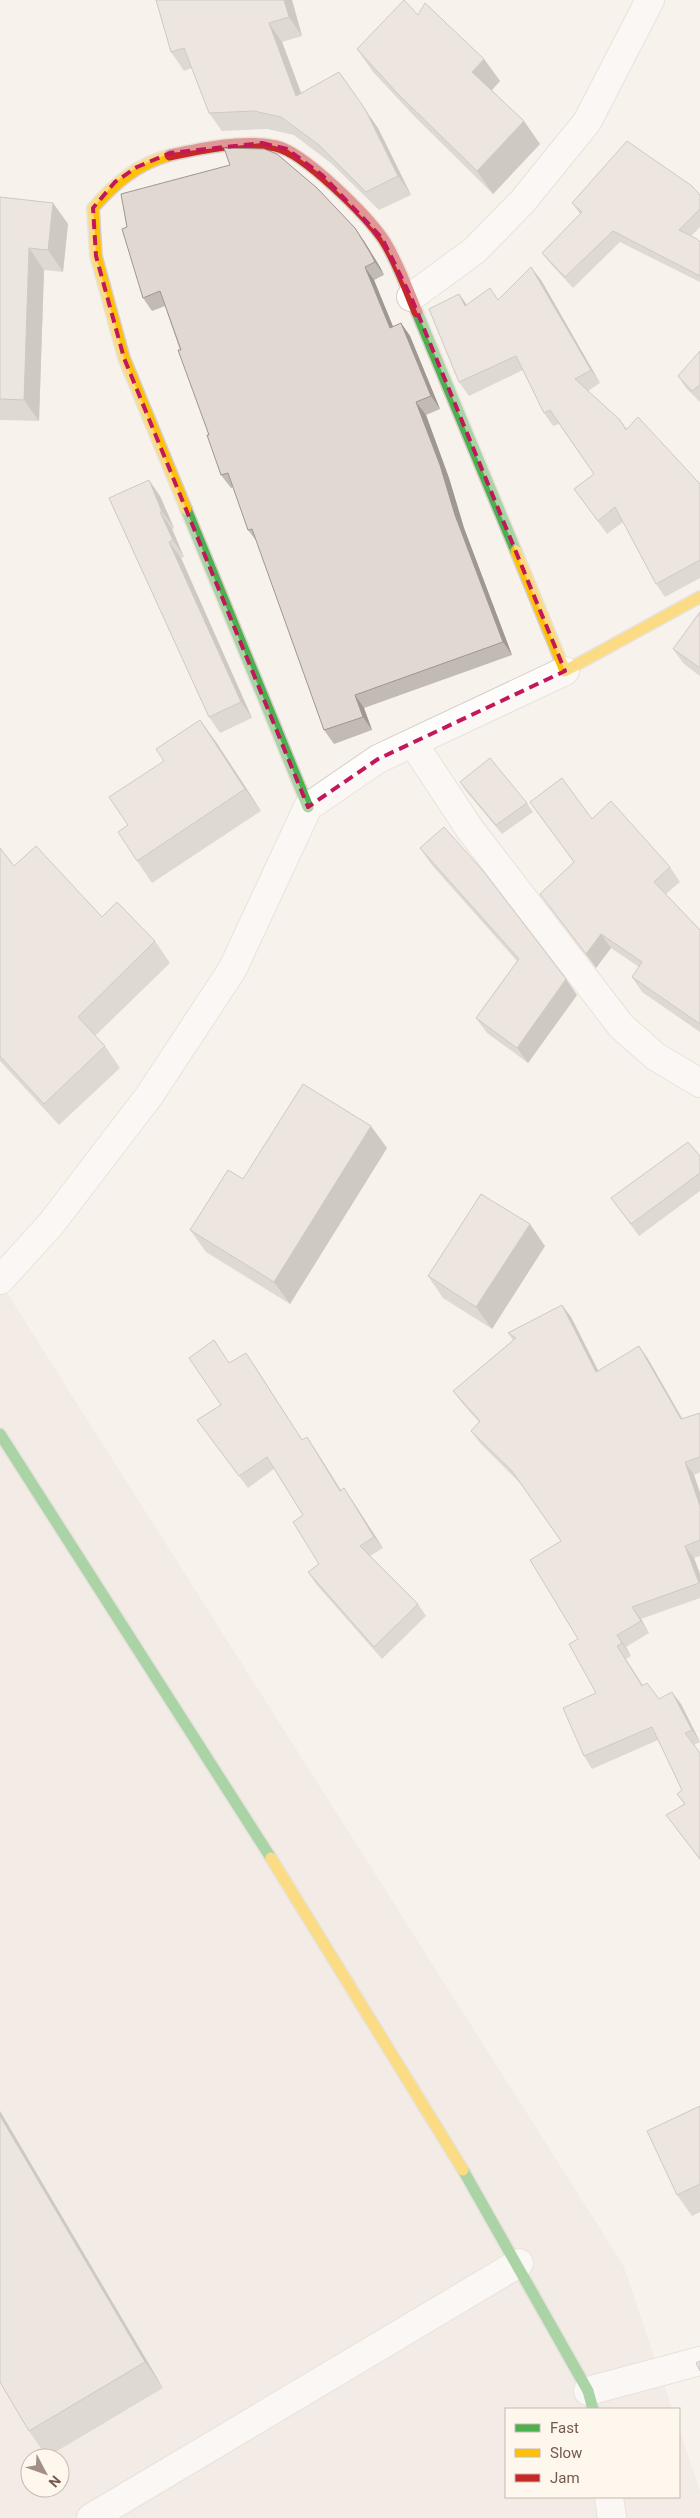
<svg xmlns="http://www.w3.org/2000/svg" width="700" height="2518" viewBox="0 0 700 2518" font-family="Roboto,sans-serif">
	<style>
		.industrial { fill: #eae2dd; fill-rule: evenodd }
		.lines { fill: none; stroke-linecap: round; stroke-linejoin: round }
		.street-casing { stroke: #d4cec7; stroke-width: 30 }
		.fast-casing { stroke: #d6cfc8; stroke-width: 14 }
		.slow-casing { stroke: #d6cfc8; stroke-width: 14 }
		.jam-casing { stroke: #d6cfc8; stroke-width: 14 }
		.street { stroke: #fefdfc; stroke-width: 28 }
		.fast { stroke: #4caf50; stroke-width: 11 }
		.slow { stroke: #ffc107; stroke-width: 11 }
		.jam { stroke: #c62828; stroke-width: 11 }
		.wall { fill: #c2bab4 }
		.shaded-wall { fill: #9e9792 }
		.building { fill: #e1d8d1; stroke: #9e9792 }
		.marked { fill: none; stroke: #c2185b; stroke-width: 4; stroke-dasharray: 10 6; stroke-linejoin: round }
	</style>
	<rect width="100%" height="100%" fill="#f7f2ec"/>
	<!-- industrial -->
	<path class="industrial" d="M0 1282 623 2265 672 2409H506V2497H679V2429L700 2491V2518H0ZM30 2458H60V2488H30Z"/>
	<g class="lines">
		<!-- street casing -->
		<g class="street-casing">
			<g id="street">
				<polyline points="411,297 474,251 522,202 587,122 650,0"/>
				<polyline points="413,743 469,828 621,1026 655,1056 700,1083"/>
				<polyline points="0,1280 51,1224 149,1096 232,970 308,807 378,759 565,671"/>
				<polyline points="588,2391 700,2361"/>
				<polyline points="609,2497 612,2518"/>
				<polyline points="91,2518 519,2263"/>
			</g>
		</g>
		<!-- fast casing -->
		<g class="fast-casing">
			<g id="fast">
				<polyline points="417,312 516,551"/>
				<polyline points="186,509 308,807"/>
				<polyline points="0,1434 271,1858"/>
				<polyline points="463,2170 588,2391 593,2409"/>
			</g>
		</g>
		<!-- slow casing -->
		<g class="slow-casing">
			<g id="slow">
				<path d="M170 155C137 164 115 183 93 208L96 256 124 358 186 509"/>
				<polyline points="516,551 565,671 700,597"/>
				<polyline points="271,1858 463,2170"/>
			</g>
		</g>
		<!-- jam casing -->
		<g class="jam-casing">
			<path id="jam" d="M170 155C202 148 243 139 276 146 304 152 367 215 384 240 398 262 407 288 417 312"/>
		</g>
		<!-- street -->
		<use href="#street" class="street"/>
		<!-- fast -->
		<use href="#fast" class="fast"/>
		<!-- slow -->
		<use href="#slow" class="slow"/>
		<!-- jam -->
		<use href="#jam" class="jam"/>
	</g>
	<!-- wall -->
	<g class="wall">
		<polygon points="156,0 292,0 302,36 282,42 301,93 378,128 411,195 379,210 332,164 294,135 267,129 222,131 209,113 192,68 184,71 171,52"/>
		<polygon points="418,15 484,59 500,81 492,90 540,144 493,194 415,117 373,72 357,49"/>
		<polygon points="230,165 364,241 380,267 384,275 374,280 393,327 401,323 410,336 440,409 426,415 449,478 464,528 512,655 364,708 372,730 334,744 324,730 258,543 248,530 233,487 231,488 221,475 209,435 165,306 152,311 143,298 127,227"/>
		<polygon points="700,195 700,227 691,236 700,242 700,282 620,242 573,288 550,263 542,253 580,214 572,203"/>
		<polygon points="0,197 53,203 68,224 63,272 44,270 39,421 0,420"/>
		<polygon points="541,280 600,383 588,391 620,420 627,429 700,484 700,578 665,597 656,584 623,522 607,534 574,489 594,474 559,424 553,426 544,413 523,370 469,396 459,382 459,294 467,305 498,300"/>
		<polygon points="700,351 700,402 686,388 678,376"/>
		<polygon points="160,496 174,528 172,529 184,557 181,558 252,718 220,733 209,717 109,498"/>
		<polygon points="700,612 700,676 684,664 673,649"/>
		<polygon points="216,742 261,811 152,883 137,861 128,825"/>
		<polygon points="460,782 527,803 533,812 502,834 466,791"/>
		<polygon points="530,802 592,819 670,867 680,882 666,894 700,930 700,1032 642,992 632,977 639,967 611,948 596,968 550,908 540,894 574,862"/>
		<polygon points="0,848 14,866 102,917 155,941 170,963 95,1036 105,1046 120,1068 59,1125 0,1061"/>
		<polygon points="420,848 577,995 528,1063 487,1033 476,1018 517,961 431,864"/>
		<polygon points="387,1148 290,1304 206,1252 190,1230 243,1179"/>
		<polygon points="700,1156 700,1191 639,1236 611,1198"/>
		<polygon points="545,1246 492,1329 443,1298 428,1276"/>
		<polygon points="562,1305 571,1317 598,1371 639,1346 648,1359 682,1419 700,1413 700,1472 694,1475 700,1493 700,1556 694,1558 700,1574 700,1598 641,1619 649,1633 626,1647 631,1656 626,1659 643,1685 659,1699 681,1704 700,1742 694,1745 700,1753 700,1860 666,1815 684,1804 677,1794 682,1790 658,1740 592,1769 584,1756 596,1693 578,1639 561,1541 520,1483 480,1443 471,1431 479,1422 462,1403 453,1391 513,1340 508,1333"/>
		<polygon points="230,1363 254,1365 302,1440 315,1449 341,1490 352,1500 383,1548 370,1556 418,1604 426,1616 382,1659 316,1584 308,1572 319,1564 303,1515 274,1469 248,1488 197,1420 221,1405"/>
		<polygon points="700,2106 700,2212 692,2216 677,2195"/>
		<polygon points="0,2111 163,2388 47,2457 29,2431 0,2382"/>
	</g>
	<!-- shaded-wall -->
	<g class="shaded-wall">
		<polygon points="284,0 292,0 302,36 289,17"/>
		<polygon points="269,23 282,42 309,114 296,96"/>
		<polygon points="484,59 500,81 488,94 472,72"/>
		<polygon points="339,72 378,128 411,195 398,176"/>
		<polygon points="524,121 540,144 493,194 477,171"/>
		<polygon points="53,203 68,224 63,272 48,250"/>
		<polygon points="355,228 364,241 380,267 384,275 375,262"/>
		<polygon points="29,248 44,270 39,421 24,400"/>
		<polygon points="365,267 374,280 399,341 390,328"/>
		<polygon points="531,267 541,280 600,383 591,370"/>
		<polygon points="459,294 469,308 465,306"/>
		<polygon points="401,323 410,336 440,409 431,396"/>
		<polygon points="416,402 426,415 449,478 464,528 512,655 503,642 455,515"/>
		<polygon points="149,480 160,496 174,528 162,512"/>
		<polygon points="160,512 172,529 184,557 173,540"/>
		<polygon points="169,542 181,558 252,718 241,702"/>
		<polygon points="355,695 364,708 372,730 363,717"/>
		<polygon points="200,720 216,742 261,811 245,789"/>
		<polygon points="601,934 611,948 596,968 586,954"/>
		<polygon points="566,979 577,995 528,1063 517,1048"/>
		<polygon points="371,1126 387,1148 290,1304 274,1282"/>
		<polygon points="530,1224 545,1246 492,1329 476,1307"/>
		<polygon points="562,1305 571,1317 605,1384 596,1372"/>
		<polygon points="639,1346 648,1359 690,1432 681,1419"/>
		<polygon points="246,1353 254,1365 310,1452 302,1440"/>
		<polygon points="307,1437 315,1449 348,1502 340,1491"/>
		<polygon points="685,1462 694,1475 700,1493 700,1506"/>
		<polygon points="344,1488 352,1500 383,1548 374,1537"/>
		<polygon points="685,1546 694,1558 700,1574 700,1584"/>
		<polygon points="632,1607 641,1619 649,1633 641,1621"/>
		<polygon points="617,1635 626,1647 631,1656 622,1643"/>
		<polygon points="672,1692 681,1704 700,1742 692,1730"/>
		<polygon points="0,2111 163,2388 145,2362 0,2116"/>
	</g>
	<!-- building -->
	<g class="building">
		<polygon points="156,0 284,0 289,17 269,23 296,96 339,72 365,109 398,176 366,192 319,145 281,117 254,111 209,113 184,48 171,52"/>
		<polygon points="404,0 418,15 425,3 484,59 472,72 524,121 477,171 399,95 357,49"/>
		<polygon points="627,141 692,186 700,195 700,209 679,230 697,239 700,242 700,276 613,231 565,277 542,253 582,212 572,203"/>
		<polygon points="224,148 264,149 277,154 317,188 355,228 371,254 375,262 365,267 390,328 401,323 431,396 416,402 440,465 455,515 503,642 355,695 363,717 324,730 252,529 248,530 228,473 221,475 207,435 209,435 178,350 181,350 160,291 143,298 122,229 127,227 121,194 230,165"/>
		<polygon points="0,197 53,203 48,250 29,248 24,400 0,399"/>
		<polygon points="531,267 591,370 575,379 620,420 626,430 638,417 700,484 700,560 656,584 615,507 598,521 574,489 594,474 550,410 544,413 516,356 459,382 429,309 459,294 465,306 490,288 498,300"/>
		<polygon points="700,351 700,385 692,391 678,376"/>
		<polygon points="149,480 162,512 160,512 173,540 169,542 241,702 209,717 109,498"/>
		<polygon points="700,612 700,668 673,649"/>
		<polygon points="200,720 245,789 137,861 118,832 128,825 109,797 164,761 156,749"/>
		<polygon points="490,758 527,803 496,825 460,782"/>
		<polygon points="562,778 592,819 611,801 670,867 654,882 700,930 700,1024 632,977 642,962 601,934 586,954 540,894 574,862 530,802"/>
		<polygon points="444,827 484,872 566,979 517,1048 476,1018 519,959 420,848"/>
		<polygon points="36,846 102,917 117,902 155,941 78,1017 105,1046 44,1104 0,1056 0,848 14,866"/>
		<polygon points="303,1084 371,1126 274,1282 190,1230 228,1170 243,1179"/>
		<polygon points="688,1142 700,1156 700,1173 631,1224 611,1198"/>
		<polygon points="481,1194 530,1224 476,1307 428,1276"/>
		<polygon points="562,1305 596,1372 639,1346 681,1419 700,1413 700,1457 685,1462 700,1506 700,1540 685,1546 699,1583 632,1607 641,1621 617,1635 622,1643 617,1646 642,1686 647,1683 659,1699 672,1692 692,1730 685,1733 700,1753 700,1859 666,1815 685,1804 677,1794 682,1790 652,1727 584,1756 563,1708 596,1693 569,1644 578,1639 530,1560 561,1541 512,1471 471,1431 480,1421 453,1391 516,1338 508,1333"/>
		<polygon points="214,1340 229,1363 246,1353 302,1440 307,1437 340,1491 344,1488 374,1537 360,1546 418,1604 374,1647 308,1572 319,1564 293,1522 303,1515 267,1457 239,1476 197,1420 221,1405 189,1358"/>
		<polygon points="700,2106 700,2184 677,2195 647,2131"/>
		<polygon points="0,2116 145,2362 29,2431 0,2382"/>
		<polygon points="700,2361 700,2371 696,2363"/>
	</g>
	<!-- marked area -->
	<path d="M0 0H700V2518H0ZM262 143 287 149 322 175 382 238 411 297 565 671 378 759 308 807 124 358 96 256 93 208 115 182 137 167 170 153Z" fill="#f7f2ec" fill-opacity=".55" fill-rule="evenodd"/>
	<path class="marked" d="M262 143 287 149 322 175 382 238 411 297 565 671 378 759 308 807 124 358 96 256 93 208 115 182 137 167 170 153Z"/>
	<!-- legend -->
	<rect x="505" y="2408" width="175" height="90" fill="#fef7ee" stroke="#c7b8ae"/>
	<rect x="515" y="2424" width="25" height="8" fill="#4caf50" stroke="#c7b8ae"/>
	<text x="550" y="2433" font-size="15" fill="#745a4d">Fast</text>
	<rect x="515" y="2449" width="25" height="8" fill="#ffc107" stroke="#c7b8ae"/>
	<text x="550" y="2458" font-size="15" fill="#745a4d">Slow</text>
	<rect x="515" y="2474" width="25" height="8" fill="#c62828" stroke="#c7b8ae"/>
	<text x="550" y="2483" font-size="15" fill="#745a4d">Jam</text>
	<!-- north arrow -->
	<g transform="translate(45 2473) rotate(131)"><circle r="24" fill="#fef7ee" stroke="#c7b8ae"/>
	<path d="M0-4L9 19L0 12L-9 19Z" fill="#a28f85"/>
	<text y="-8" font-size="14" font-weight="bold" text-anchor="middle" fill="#745a4d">N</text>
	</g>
</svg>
